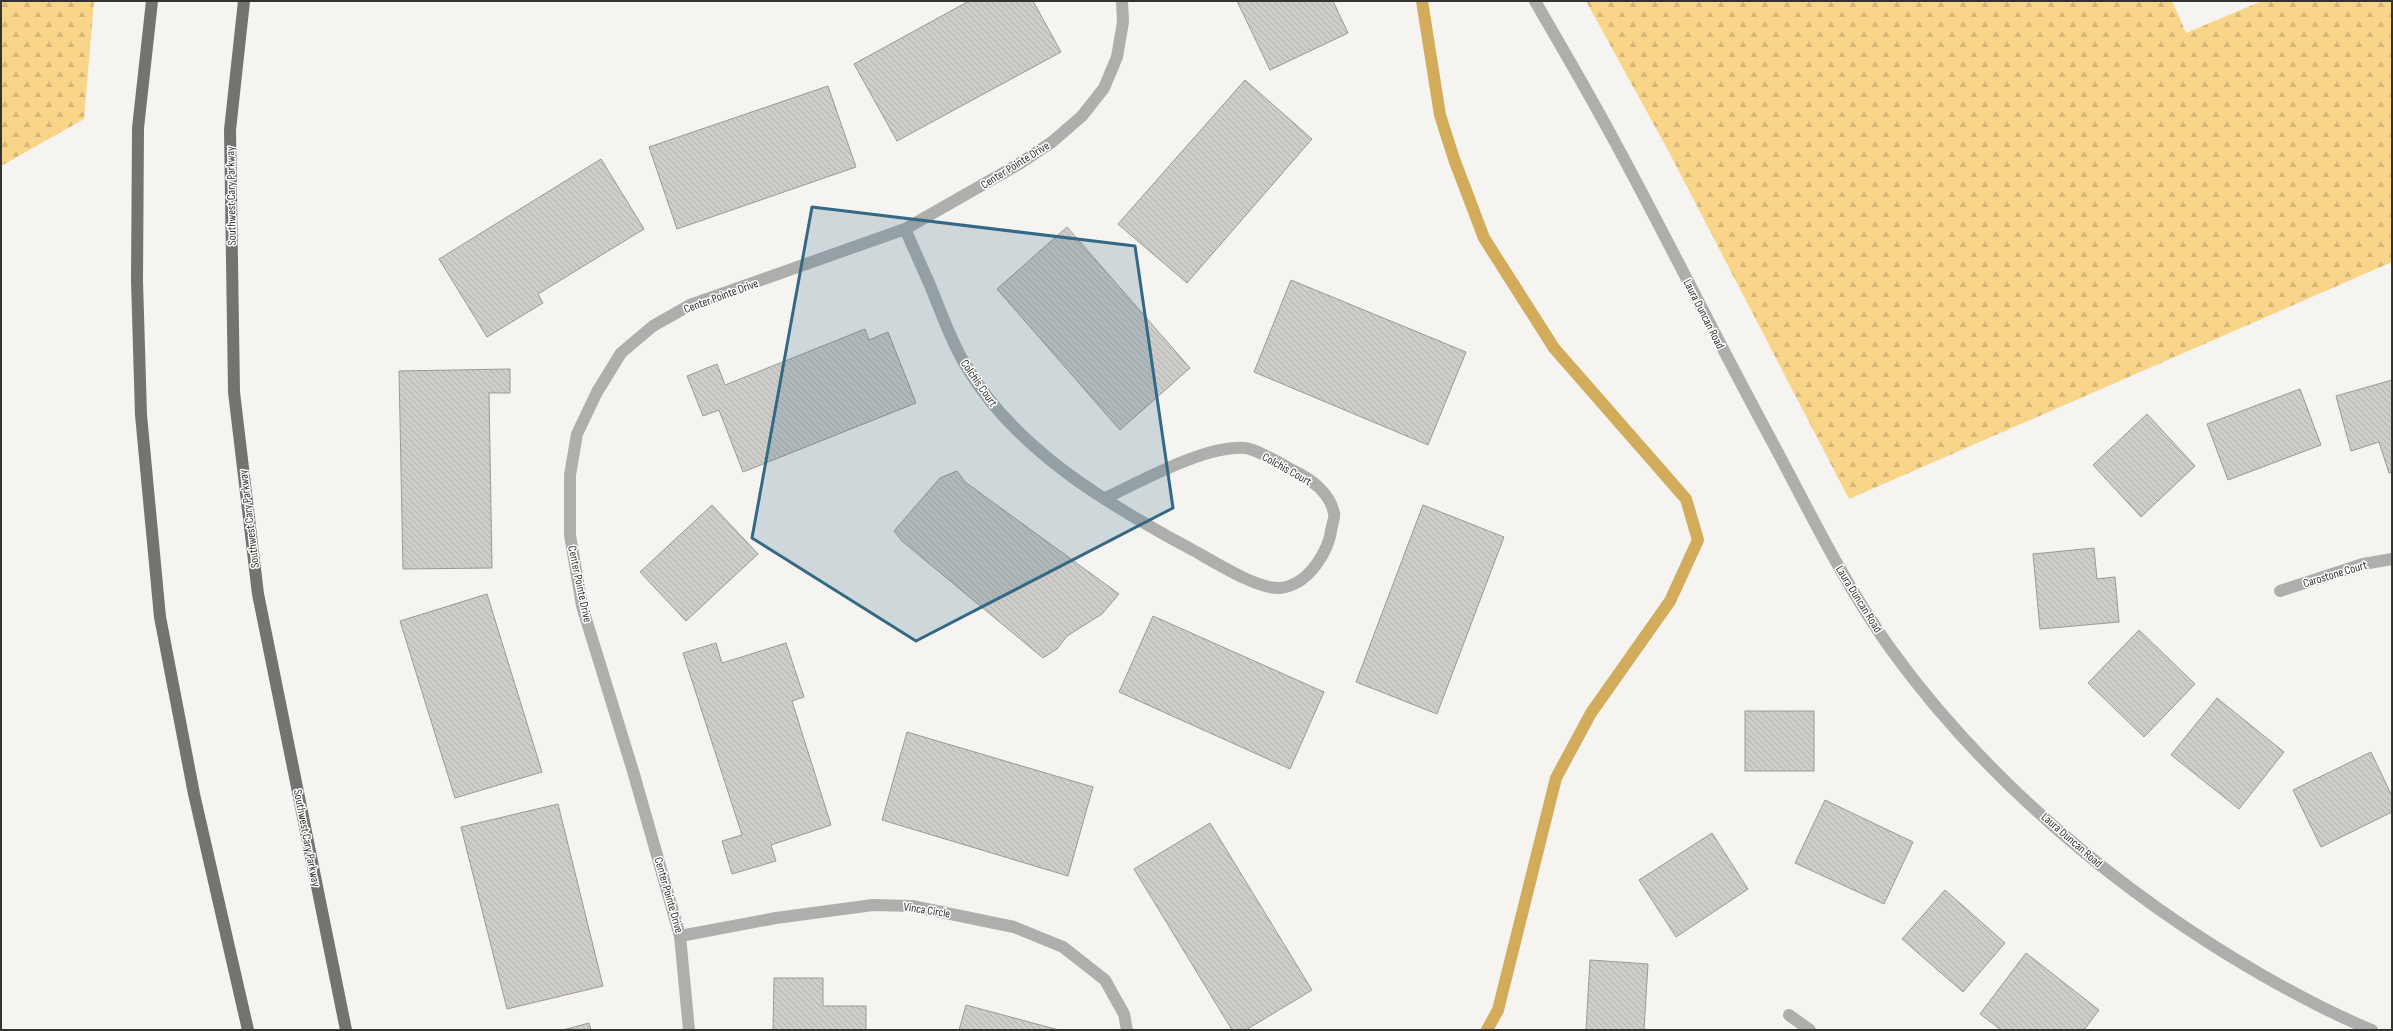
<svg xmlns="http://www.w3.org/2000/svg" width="2393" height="1031" viewBox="0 0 2393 1031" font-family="'Sofia Sans Condensed',sans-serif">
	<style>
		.forest { fill: url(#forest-firs) }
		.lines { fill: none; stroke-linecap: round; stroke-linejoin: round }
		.stream { stroke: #d2ac5b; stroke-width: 12 }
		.building { fill: url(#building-back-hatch); stroke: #9b9996 }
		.street { stroke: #aeaeac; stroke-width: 12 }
		.primary { stroke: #757371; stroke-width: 12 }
		.marked { fill: #346985; fill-opacity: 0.2; stroke: #346985; stroke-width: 3; stroke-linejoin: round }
		.labels { text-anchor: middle; stroke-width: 3; stroke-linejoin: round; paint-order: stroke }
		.street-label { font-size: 12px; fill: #333332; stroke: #fff }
	</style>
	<defs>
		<pattern id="forest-firs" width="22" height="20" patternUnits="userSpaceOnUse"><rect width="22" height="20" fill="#f9d58a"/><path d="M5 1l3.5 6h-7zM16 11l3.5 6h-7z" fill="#d6b778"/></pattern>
		<pattern id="building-back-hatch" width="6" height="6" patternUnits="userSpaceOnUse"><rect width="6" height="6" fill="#cfcdca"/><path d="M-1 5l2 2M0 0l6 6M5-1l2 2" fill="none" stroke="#b2b0ae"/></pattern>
	</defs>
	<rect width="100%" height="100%" fill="#f6f4f0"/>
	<!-- forest -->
	<g class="forest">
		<polygon points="1,1 94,1 84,119 1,166"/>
		<polygon points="1586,1 2172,1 2186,33 2262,1 2392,1 2392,262 1849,499 1670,154"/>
	</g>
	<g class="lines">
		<!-- stream -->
		<polyline class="stream" points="1422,1 1440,115 1454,159 1484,238 1554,348 1686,499 1698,540 1670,601 1591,713 1556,778 1498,1010 1487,1030"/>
	</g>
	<!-- building -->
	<g class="building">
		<polygon points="969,1 1033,1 1061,52 897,141 854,64"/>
		<polygon points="1237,1 1333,1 1348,33 1270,70"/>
		<polygon points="1245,80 1312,139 1187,283 1118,224"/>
		<polygon points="828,86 856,167 677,229 649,147"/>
		<polygon points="601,159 644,229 538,294 543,303 487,337 439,259"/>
		<polygon points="1067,227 1190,368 1120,430 997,289"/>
		<polygon points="1291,280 1466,352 1428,445 1254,372"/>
		<polygon points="865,329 869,340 888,332 916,403 743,472 719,410 703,416 687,376 717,364 725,385"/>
		<polygon points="510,369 510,393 489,393 492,568 403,569 399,371"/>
		<polygon points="2392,380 2392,472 2389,473 2379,442 2351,451 2336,396"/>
		<polygon points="2300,389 2321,445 2228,480 2207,424"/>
		<polygon points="2147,414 2195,466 2141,517 2093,465"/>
		<polygon points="957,471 965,482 1119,594 1102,614 1067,636 1057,649 1043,658 902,541 894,531 940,478"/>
		<polygon points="712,505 758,554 686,621 640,572"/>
		<polygon points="1423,505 1504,537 1437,714 1356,682"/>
		<polygon points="2094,548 2097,579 2115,577 2119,622 2040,629 2033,554"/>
		<polygon points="487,594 542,772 455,798 400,621"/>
		<polygon points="1153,616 1324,692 1290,769 1119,692"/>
		<polygon points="2139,630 2195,684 2144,737 2088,683"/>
		<polygon points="716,643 722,663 786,643 804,697 792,701 831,825 771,845 776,861 732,874 722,841 742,835 683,653"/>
		<polygon points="2217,698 2284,752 2239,809 2171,755"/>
		<rect x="1745" y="711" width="69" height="60"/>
		<polygon points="907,732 1093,787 1068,876 882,820"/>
		<polygon points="2371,752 2392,796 2392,812 2321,847 2293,790"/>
		<polygon points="1825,800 1913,842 1884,904 1795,863"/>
		<polygon points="558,804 603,986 507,1009 461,827"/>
		<polygon points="1210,823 1312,990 1246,1030 1232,1030 1134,869"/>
		<polygon points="1712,833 1748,889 1676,937 1639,880"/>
		<polygon points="1945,890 2005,943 1963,992 1902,939"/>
		<polygon points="2026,953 2099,1010 2084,1030 2001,1030 1980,1014"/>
		<polygon points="1590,960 1648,964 1644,1030 1586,1030"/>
		<polygon points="774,978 823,978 823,1006 866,1006 866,1030 773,1030"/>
		<polygon points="966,1005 1059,1030 959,1030"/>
		<polygon points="589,1023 591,1030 563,1030"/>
	</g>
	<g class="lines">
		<!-- street -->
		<g class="street">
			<path d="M1535 1C1562 48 1590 95 1616 144 1668 240 1716 338 1768 434 1807 506 1842 581 1890 648 1985 780 2121 894 2262 975 2297 995 2334 1015 2372 1030"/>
			<path d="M905 229C913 247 921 265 929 283 941 311 950 340 966 366 1015 449 1107 504 1189 548 1210 559 1257 590 1280 588 1309 585 1329 551 1332 526 1333 522 1335 516 1334 513 1330 493 1311 479 1294 471 1283 465 1257 449 1245 448 1205 445 1142 481 1105 498"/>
			<polyline points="2280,591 2363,564 2392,559"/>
			<polyline points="680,936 776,918 873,905 912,906 1014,927 1063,947 1105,980 1124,1014 1127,1030"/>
			<polyline points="1789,1015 1810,1030"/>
			<polyline points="689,1030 680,936 633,771 582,606 570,535 570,475 577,434 597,392 621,353 653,326 690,305 905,229 1019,164 1052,142 1082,116 1104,88 1117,57 1123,22 1122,1"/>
		</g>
		<!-- primary -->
		<g class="primary">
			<polyline points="152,1 138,128 137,281 141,415 160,617 194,794 248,1030"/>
			<polyline points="244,1 230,130 234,392 258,594 346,1030"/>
		</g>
	</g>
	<!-- marked area -->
	<path class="marked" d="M812 207 1135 246 1173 508 916 641 752 538Z"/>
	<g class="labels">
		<!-- street labels -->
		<g class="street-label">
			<text transform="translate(1015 165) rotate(-32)" y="4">Center Pointe Drive</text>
			<text transform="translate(231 196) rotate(-91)" y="4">Southwest Cary Parkway</text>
			<text transform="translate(721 296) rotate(-20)" y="4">Center Pointe Drive</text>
			<text transform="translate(1704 314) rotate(63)" y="4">Laura Duncan Road</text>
			<text transform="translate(979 383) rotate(55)" y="4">Colchis Court</text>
			<text transform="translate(1287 469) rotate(29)" y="4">Colchis Court</text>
			<text transform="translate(249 519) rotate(-97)" y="4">Southwest Cary Parkway</text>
			<text transform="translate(2335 574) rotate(-17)" y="4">Carostone Court</text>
			<text transform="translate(580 584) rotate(78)" y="4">Center Pointe Drive</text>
			<text transform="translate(1859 599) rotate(58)" y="4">Laura Duncan Road</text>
			<text transform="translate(307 838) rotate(79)" y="4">Southwest Cary Parkway</text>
			<text transform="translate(2072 840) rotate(41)" y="4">Laura Duncan Road</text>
			<text transform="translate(669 895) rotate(74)" y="4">Center Pointe Drive</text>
			<text transform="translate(927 910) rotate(9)" y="4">Vinca Circle</text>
		</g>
	</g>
	<!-- border -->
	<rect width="2393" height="1031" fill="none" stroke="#333332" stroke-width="4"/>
</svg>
